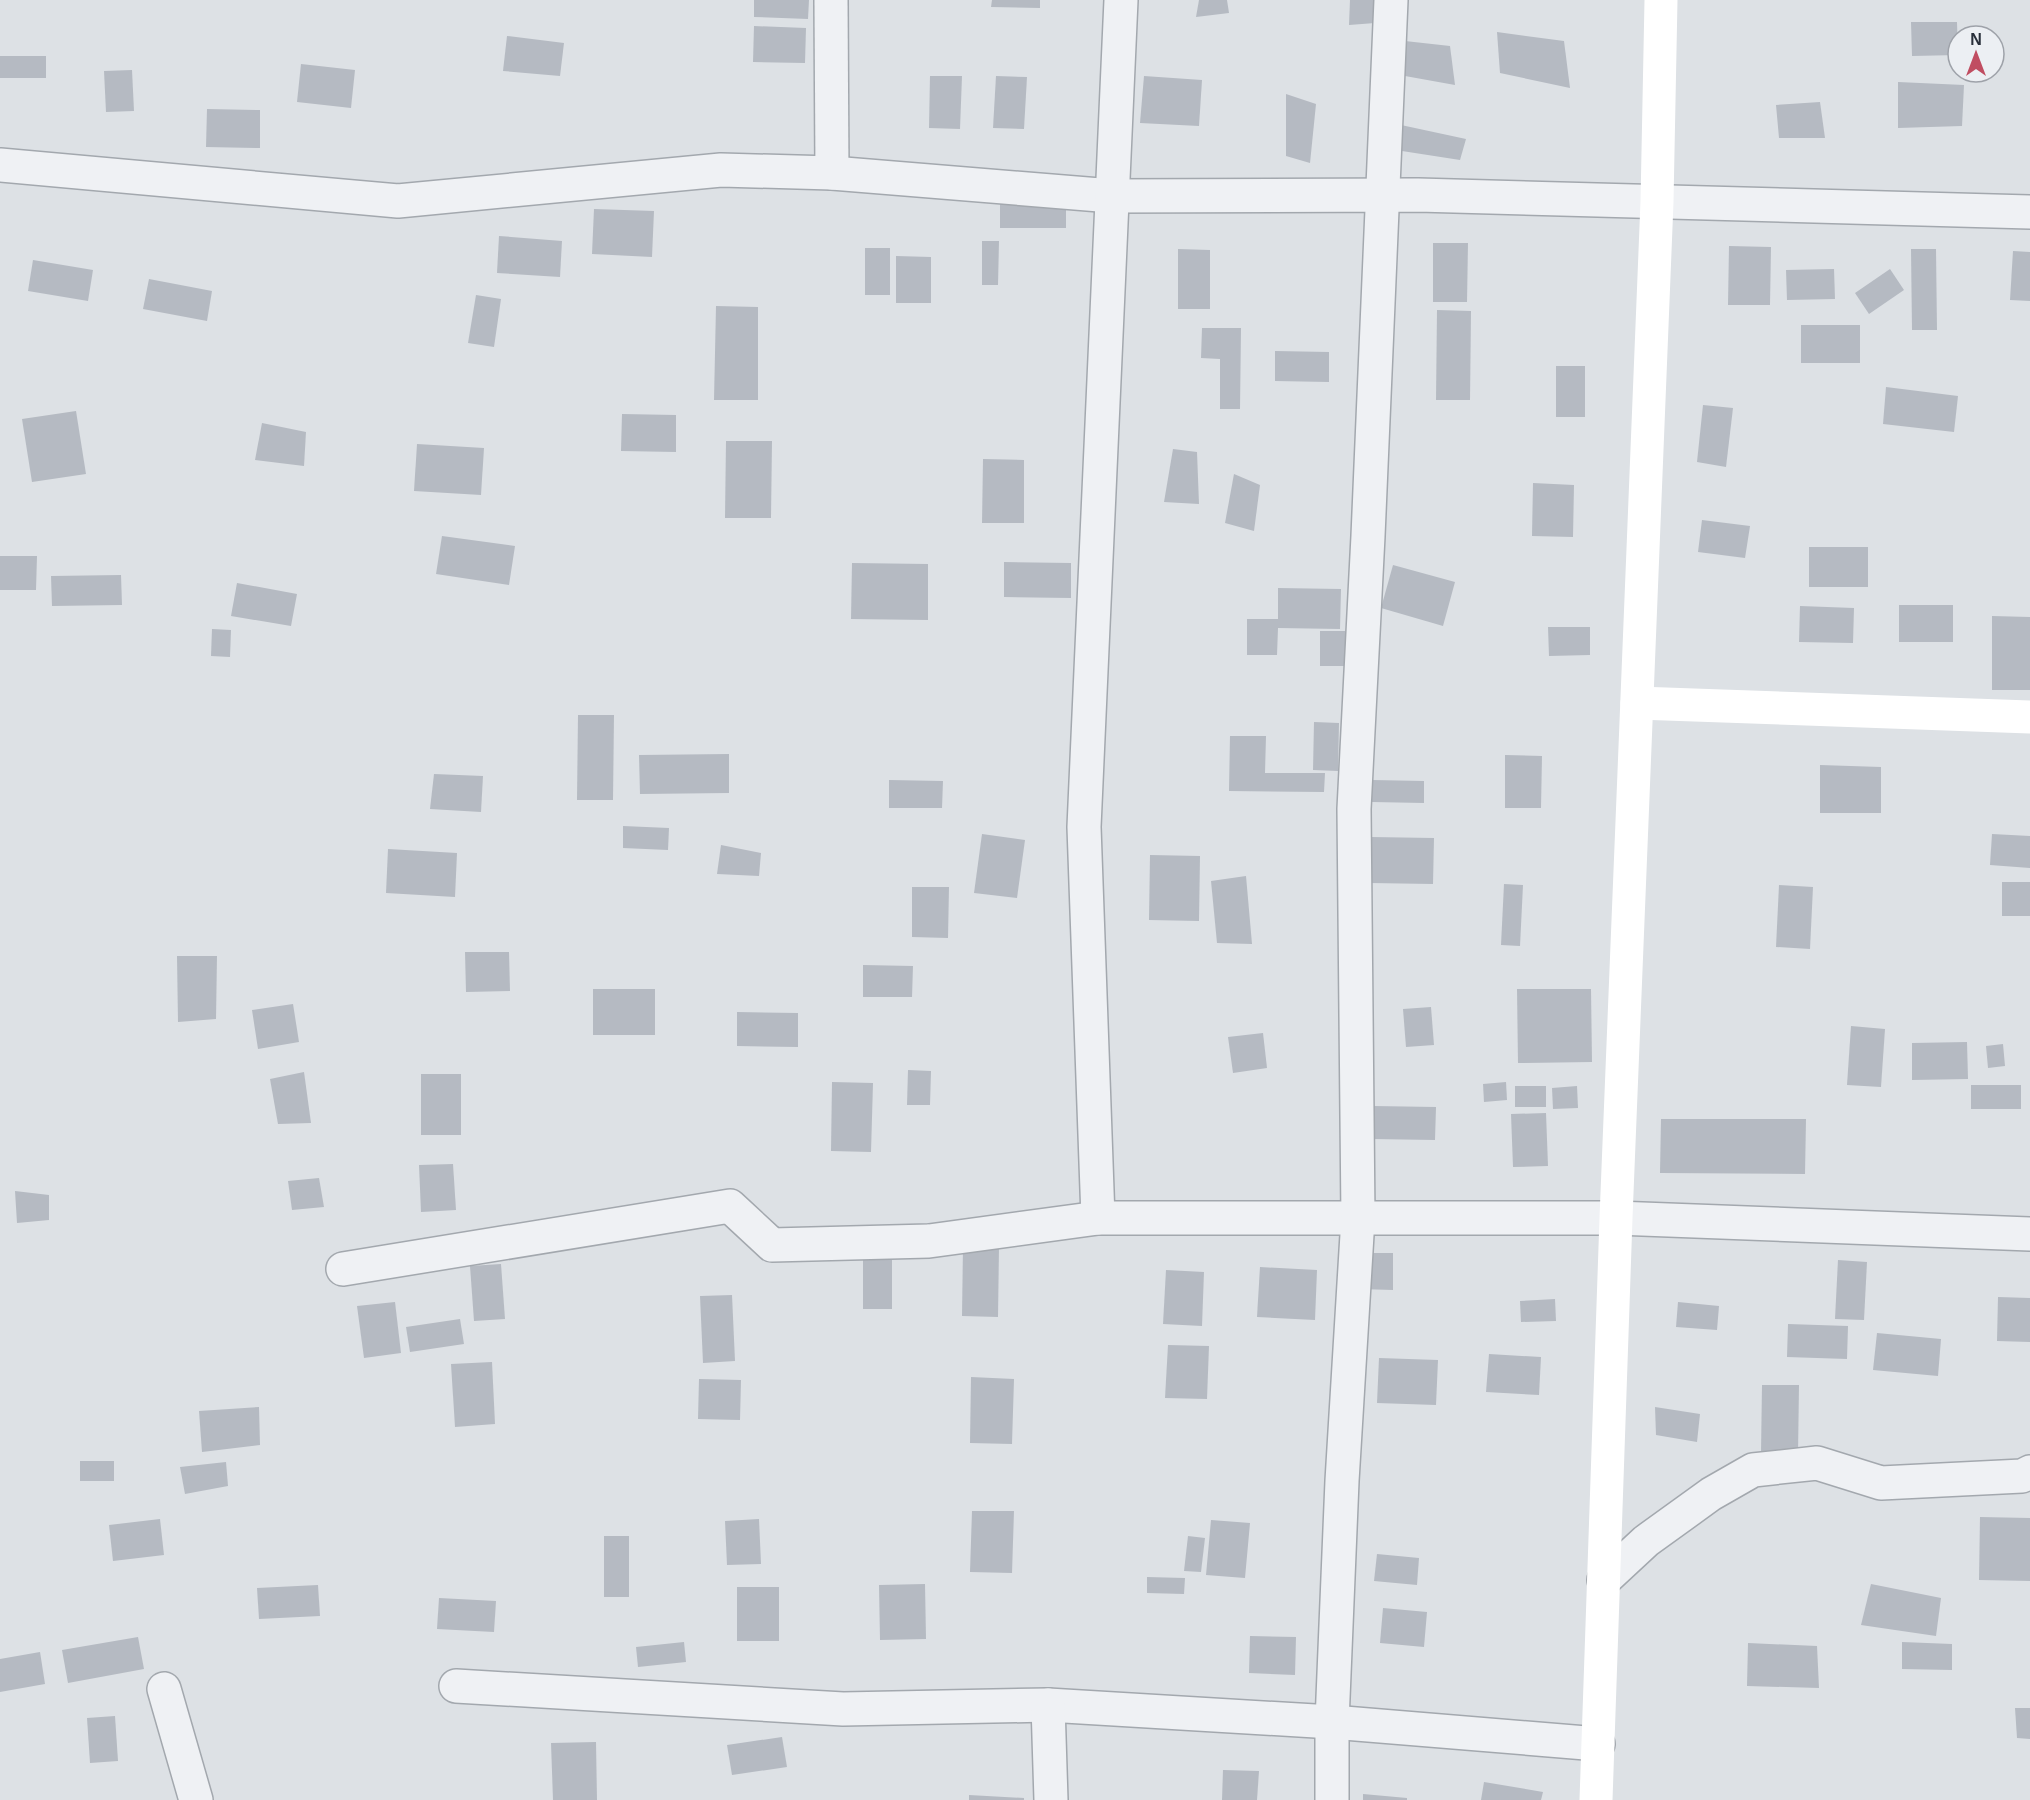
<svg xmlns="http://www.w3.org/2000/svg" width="2030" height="1800" viewBox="0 0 2030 1800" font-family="Helvetica,sans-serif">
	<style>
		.building { fill: #b5bac2 }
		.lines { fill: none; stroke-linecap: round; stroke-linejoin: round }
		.street-casing { stroke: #a3a8ae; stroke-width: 36 }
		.street { stroke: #eff1f4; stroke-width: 33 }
		.secondary { stroke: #fff; stroke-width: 33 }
	</style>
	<rect width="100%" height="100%" fill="#dde1e5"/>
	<!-- building -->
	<g class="building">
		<polygon points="754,0 809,0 808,19 754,17"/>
		<polygon points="992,0 1040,0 1040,8 991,7"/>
		<polygon points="1199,0 1227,0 1229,13 1196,17"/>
		<polygon points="1350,0 1376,0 1375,23 1349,25"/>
		<polygon points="1911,22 1957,22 1958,55 1912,56"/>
		<polygon points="754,26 806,28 805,63 753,62"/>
		<polygon points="1497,32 1564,41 1570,88 1500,73"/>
		<polygon points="507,36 564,43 560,76 503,71"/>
		<polygon points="1405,41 1450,46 1455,85 1405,76"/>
		<rect x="0" y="56" width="46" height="22"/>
		<polygon points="301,64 355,70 351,108 297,102"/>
		<polygon points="132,70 134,111 106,112 104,71"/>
		<polygon points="930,76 962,76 960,129 929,128"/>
		<polygon points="996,76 1027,77 1024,129 993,128"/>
		<polygon points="1144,76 1202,80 1199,126 1140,123"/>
		<polygon points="1898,82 1964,85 1962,126 1898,128"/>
		<polygon points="1286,94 1316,104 1310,163 1286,156"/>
		<polygon points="1820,102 1825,138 1779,138 1776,105"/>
		<polygon points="207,109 260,110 260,148 206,147"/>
		<polygon points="1401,125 1466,139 1460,160 1402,151"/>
		<rect x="1000" y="200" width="66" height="28"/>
		<polygon points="594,209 654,211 652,257 592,254"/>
		<polygon points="499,236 562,241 560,277 497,273"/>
		<polygon points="982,241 999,241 998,285 982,285"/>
		<polygon points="1433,243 1468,243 1467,302 1433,302"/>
		<polygon points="1729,246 1771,247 1770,305 1728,305"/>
		<rect x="865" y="248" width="25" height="47"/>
		<polygon points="1178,249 1210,250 1210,309 1178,309"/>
		<polygon points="1911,249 1936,249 1937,330 1912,330"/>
		<polygon points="2013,251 2030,252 2030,301 2010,300"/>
		<polygon points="896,256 931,257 931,303 896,303"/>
		<polygon points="33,260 93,270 88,301 28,291"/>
		<polygon points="1834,269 1835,299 1787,300 1786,270"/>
		<polygon points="1890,269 1904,290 1869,314 1855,293"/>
		<polygon points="149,279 212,291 207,321 143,309"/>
		<polygon points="476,295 501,299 494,347 468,343"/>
		<polygon points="716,306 758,307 758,400 714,400"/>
		<polygon points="1437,310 1471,311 1470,400 1436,400"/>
		<rect x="1801" y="325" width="59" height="38"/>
		<polygon points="1202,328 1241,328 1240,409 1220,409 1220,359 1201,358"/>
		<polygon points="1275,351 1329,352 1329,382 1275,381"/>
		<rect x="1556" y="366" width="29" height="51"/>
		<polygon points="1886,387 1958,396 1954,432 1883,424"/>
		<polygon points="1703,405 1733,408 1726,467 1697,462"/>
		<polygon points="76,411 86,474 32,482 22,419"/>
		<polygon points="622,414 676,415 676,452 621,451"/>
		<polygon points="262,423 306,432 304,466 255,460"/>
		<polygon points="726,441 772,441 771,518 725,518"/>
		<polygon points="417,444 484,448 481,495 414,491"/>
		<polygon points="1173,449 1197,452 1199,504 1164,502"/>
		<polygon points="983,459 1024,460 1024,523 982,523"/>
		<polygon points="1234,474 1260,485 1254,531 1225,523"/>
		<polygon points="1533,483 1574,485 1573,537 1532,536"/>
		<polygon points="1702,520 1750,526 1745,558 1698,552"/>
		<polygon points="442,536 515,546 509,585 436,574"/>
		<rect x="1809" y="547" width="59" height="40"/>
		<polygon points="0,556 37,556 36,590 0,590"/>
		<polygon points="1004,562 1071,563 1071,598 1004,597"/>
		<polygon points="852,563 928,564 928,620 851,619"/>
		<polygon points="1393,565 1455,582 1443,626 1381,608"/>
		<polygon points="121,575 122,605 52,606 51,576"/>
		<polygon points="237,583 297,594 291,626 231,616"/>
		<polygon points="1278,588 1341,589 1340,629 1278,628 1277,655 1247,655 1247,619 1278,619"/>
		<rect x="1899" y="605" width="54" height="37"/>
		<polygon points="1800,606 1854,608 1853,643 1799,642"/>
		<polygon points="1992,616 2030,617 2030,690 1992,690"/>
		<polygon points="1548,627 1590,627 1590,655 1549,656"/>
		<polygon points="212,629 231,630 230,657 211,656"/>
		<rect x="1320" y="631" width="25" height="35"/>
		<polygon points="578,715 614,715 613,800 577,800"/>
		<polygon points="1314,722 1339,723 1338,771 1313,770"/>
		<polygon points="1230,736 1266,736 1265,773 1325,773 1324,792 1229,791"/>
		<polygon points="729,754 729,793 640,794 639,755"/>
		<polygon points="1505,755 1542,756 1541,808 1505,808"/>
		<polygon points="1820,765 1881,767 1881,813 1820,813"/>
		<polygon points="434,774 483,776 481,812 430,809"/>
		<polygon points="889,780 943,781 942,808 889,808"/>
		<polygon points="1372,780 1424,781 1424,803 1372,802"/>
		<polygon points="623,826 669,828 668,850 623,848"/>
		<polygon points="982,834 1025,840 1017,898 974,893"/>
		<polygon points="1992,834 2030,836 2030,868 1990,865"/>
		<polygon points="1371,837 1434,838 1433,884 1370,883"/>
		<polygon points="721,845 761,853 759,876 717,874"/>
		<polygon points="388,849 457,853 455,897 386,893"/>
		<polygon points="1150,855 1200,856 1199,921 1149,920"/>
		<polygon points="1246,876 1252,944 1217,943 1211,881"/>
		<rect x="2002" y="882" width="28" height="34"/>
		<polygon points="1504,884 1523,885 1520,946 1501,945"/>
		<polygon points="1779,885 1813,887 1810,949 1776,947"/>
		<polygon points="912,887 949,887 948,938 912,937"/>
		<polygon points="465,952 509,952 510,991 466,992"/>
		<polygon points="177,956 217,956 216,1019 178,1022"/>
		<polygon points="863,965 913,966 912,997 863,997"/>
		<rect x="593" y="989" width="62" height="46"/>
		<polygon points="1517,989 1591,989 1592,1062 1518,1063"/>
		<polygon points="293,1004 299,1042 258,1049 252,1010"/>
		<polygon points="1431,1007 1434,1045 1406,1047 1403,1009"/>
		<polygon points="737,1012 798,1013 798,1047 737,1046"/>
		<polygon points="1851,1026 1885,1029 1881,1087 1847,1085"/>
		<polygon points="1263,1033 1267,1068 1233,1073 1228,1037"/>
		<polygon points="1967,1042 1968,1079 1912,1080 1912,1043"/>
		<polygon points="2003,1044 2005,1066 1988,1068 1986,1046"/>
		<polygon points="908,1070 931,1071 930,1105 907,1105"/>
		<polygon points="304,1072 311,1123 278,1124 270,1079"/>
		<rect x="421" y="1074" width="40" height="61"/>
		<polygon points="832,1082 873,1083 871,1152 831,1151"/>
		<polygon points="1506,1082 1507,1100 1484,1102 1483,1084"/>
		<rect x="1971" y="1085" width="50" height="24"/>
		<rect x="1515" y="1086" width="31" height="21"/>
		<polygon points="1577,1086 1578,1108 1553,1109 1552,1088"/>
		<polygon points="1373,1106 1436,1107 1435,1140 1372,1139"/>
		<polygon points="1546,1113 1548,1166 1513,1167 1511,1114"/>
		<polygon points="1661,1119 1806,1119 1805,1174 1660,1173"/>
		<polygon points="453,1164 456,1210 421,1212 419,1165"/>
		<polygon points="319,1178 324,1207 292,1210 288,1181"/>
		<polygon points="15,1191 49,1195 49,1220 17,1223"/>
		<polygon points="963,1247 999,1247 998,1317 962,1316"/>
		<polygon points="1359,1253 1393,1253 1393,1290 1359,1289"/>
		<rect x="863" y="1260" width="29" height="49"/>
		<polygon points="1838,1260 1867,1262 1864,1320 1835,1319"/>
		<polygon points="501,1264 505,1319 474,1321 470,1266"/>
		<polygon points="1260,1267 1317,1270 1315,1320 1257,1317"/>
		<polygon points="1166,1270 1204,1272 1202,1326 1163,1324"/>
		<polygon points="732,1295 735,1361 703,1363 700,1296"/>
		<polygon points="1998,1297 2030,1298 2030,1342 1997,1341"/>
		<polygon points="1555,1299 1556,1321 1521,1322 1520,1301"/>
		<polygon points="395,1302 401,1353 364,1358 357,1306"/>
		<polygon points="1678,1302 1719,1306 1717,1330 1676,1327"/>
		<polygon points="460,1319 464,1344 410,1352 406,1327"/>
		<polygon points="1788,1324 1848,1326 1847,1359 1787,1357"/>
		<polygon points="1877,1333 1941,1339 1938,1376 1873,1370"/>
		<polygon points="1168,1345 1209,1346 1207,1399 1165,1398"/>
		<polygon points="1489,1354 1541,1357 1539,1395 1486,1392"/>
		<polygon points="1379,1358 1438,1360 1436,1405 1377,1403"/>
		<polygon points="492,1362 495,1424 455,1427 451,1364"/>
		<polygon points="971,1377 1014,1379 1012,1444 970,1443"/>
		<polygon points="699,1379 741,1380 740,1420 698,1419"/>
		<polygon points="1762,1385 1799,1385 1798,1454 1761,1453"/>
		<polygon points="259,1407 260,1445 202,1452 199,1411"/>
		<polygon points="1655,1407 1700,1414 1697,1442 1656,1435"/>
		<rect x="80" y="1461" width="34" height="20"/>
		<polygon points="226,1462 228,1486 185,1494 180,1467"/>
		<polygon points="972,1511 1014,1511 1012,1573 970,1572"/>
		<polygon points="1980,1517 2030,1518 2030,1581 1979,1580"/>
		<polygon points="160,1519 164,1555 113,1561 109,1525"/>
		<polygon points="759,1519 761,1564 727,1565 725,1521"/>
		<polygon points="1211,1520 1250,1523 1245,1578 1206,1575"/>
		<rect x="604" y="1536" width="25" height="61"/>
		<polygon points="1188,1536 1205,1538 1201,1572 1184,1571"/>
		<polygon points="1377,1554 1419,1558 1417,1585 1374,1581"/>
		<polygon points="1147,1577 1185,1578 1184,1594 1147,1593"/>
		<polygon points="925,1584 926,1639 880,1640 879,1585"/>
		<polygon points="1871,1584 1941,1598 1936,1636 1861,1625"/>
		<polygon points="318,1585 320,1616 259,1619 257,1588"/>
		<rect x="737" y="1587" width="42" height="54"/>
		<polygon points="439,1598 496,1601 494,1632 437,1629"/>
		<polygon points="1383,1608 1427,1612 1424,1647 1380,1643"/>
		<polygon points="1250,1636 1296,1637 1295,1675 1249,1673"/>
		<polygon points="138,1637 144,1669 68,1683 62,1650"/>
		<polygon points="684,1642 686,1662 638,1667 636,1647"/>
		<polygon points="1902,1642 1952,1644 1952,1670 1902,1669"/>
		<polygon points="1748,1643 1817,1646 1819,1688 1747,1686"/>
		<polygon points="40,1652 45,1684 0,1692 0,1659"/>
		<polygon points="2015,1708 2030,1708 2030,1739 2017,1738"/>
		<polygon points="115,1716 118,1761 90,1763 87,1718"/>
		<polygon points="782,1737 787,1767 732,1775 727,1745"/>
		<polygon points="596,1742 597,1800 553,1800 551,1743"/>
		<polygon points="1223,1770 1259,1771 1257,1800 1222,1800"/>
		<polygon points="1484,1782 1543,1792 1541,1800 1481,1800"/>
		<polygon points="1363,1794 1407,1798 1407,1800 1363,1800"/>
		<polygon points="969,1795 1024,1798 1024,1800 969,1800"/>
	</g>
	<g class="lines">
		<!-- street casing -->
		<g class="street-casing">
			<g id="street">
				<polyline points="831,0 832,173"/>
				<polyline points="0,165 398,201 721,170 832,173 1112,196 1418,195 2030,212"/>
				<polyline points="1098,1218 1084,827 1121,0"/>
				<polyline points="343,1269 730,1206 772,1245 929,1241 1098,1218 1616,1218 2030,1234"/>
				<polyline points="1604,1580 1646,1541 1711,1494 1753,1470 1817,1463 1881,1483 2022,1476 2030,1472"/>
				<polyline points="456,1686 843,1709 1048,1705 1332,1722 1598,1744"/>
				<polyline points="164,1689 196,1800"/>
				<polyline points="1048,1705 1051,1800"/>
				<polyline points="1332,1800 1332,1722 1342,1481 1358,1218 1354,809 1368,536 1391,0"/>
			</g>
		</g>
		<!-- street -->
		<use href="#street" class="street"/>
		<!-- secondary -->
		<g class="secondary">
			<polyline points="1637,703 2030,717"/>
			<polyline points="1596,1800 1616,1218 1657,202 1661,0"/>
		</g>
	</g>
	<!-- north arrow -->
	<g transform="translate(1976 54)"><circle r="28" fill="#eceff3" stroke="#9ea2a9" stroke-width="1.5"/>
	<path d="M0-4.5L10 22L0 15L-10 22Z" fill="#c04d61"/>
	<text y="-9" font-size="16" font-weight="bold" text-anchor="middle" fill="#282f3a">N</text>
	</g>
</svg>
